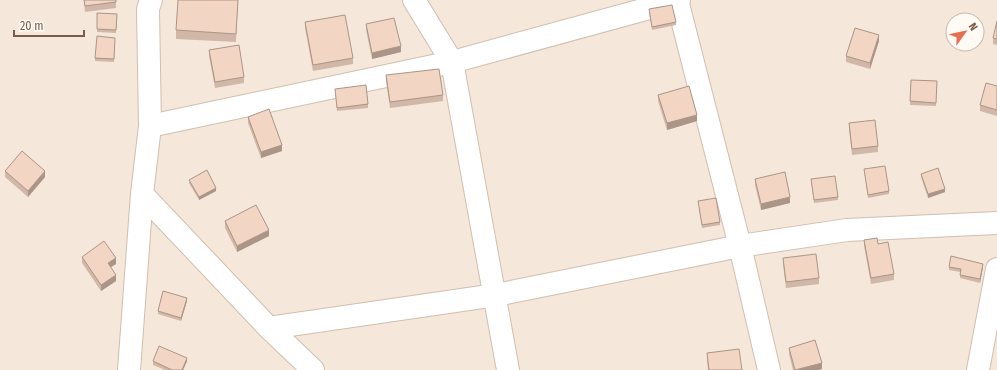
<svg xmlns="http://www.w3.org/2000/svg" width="997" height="370" viewBox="0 0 997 370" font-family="'Fira Sans Condensed',sans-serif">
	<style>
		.residential { fill: #f5e8da; fill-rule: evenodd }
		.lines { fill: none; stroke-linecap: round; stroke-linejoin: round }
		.minor-casing { stroke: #d1beb0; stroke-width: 24 }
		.minor { stroke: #fff; stroke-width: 22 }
		.wall { fill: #d1b7a8 }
		.shaded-wall { fill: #aa9588 }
		.building { fill: #f3d5c3; stroke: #aa9588 }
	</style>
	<rect width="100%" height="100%" fill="#fdf6ec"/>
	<!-- residential -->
	<path class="residential" d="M0 0H997V370H0ZM953 20H977V44H953Z"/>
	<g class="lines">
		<!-- minor casing -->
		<g class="minor-casing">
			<g id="minor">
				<polyline points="151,0 148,9 150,126 142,194 269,328 313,370"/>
				<polyline points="414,0 452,62 508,370"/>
				<polyline points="677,0 740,246 769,370"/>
				<polyline points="150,126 452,62 679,0"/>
				<polyline points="269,328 496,295 740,246 847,230 997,223"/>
				<polyline points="129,370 142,194"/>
				<polyline points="978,370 997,269"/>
			</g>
		</g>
		<!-- minor -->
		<use href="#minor" class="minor"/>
	</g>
	<!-- wall -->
	<g class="wall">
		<polygon points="84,0 116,0 116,8 85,12"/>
		<polygon points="238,0 236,42 176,39 176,30"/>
		<polygon points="649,9 676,22 676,25 652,30 649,12"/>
		<polygon points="97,13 117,14 116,33 97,32"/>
		<polygon points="997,21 997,45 993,44 993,38"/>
		<polygon points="305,22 353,58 353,64 313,71 305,28"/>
		<polygon points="366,24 401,52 372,59 366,30"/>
		<polygon points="115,41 114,62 95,61 95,58"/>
		<polygon points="879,41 870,69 846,62 846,56"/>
		<polygon points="209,50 244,77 244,83 215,88 209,56"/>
		<polygon points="386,75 443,95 443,101 390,108 386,81"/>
		<polygon points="911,80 937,81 936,106 910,105"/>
		<polygon points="997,86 997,116 980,111 980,105"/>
		<polygon points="335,89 368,104 368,108 337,111"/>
		<polygon points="658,95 697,121 667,130 658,101"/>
		<polygon points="248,117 282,151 261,158 248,123"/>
		<polygon points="849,123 878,146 878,152 852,155 849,129"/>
		<polygon points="864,169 889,191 889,194 868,198"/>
		<polygon points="5,171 45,177 28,197 5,177"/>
		<polygon points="921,174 945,192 928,198 921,177"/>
		<polygon points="755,179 790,203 761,210 755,185"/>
		<polygon points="811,179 838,197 838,200 814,203"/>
		<polygon points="189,180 216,191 199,200 189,183"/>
		<polygon points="698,201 720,222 720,225 702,228"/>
		<polygon points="225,221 269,236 237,252 225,228"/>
		<polygon points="864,240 878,244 894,274 894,280 871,284 864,246"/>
		<polygon points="82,257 116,264 110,267 116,281 101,291 82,263"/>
		<polygon points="783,258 819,278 819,284 786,288 783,264"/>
		<polygon points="949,267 983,267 980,283 960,278 960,272 949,270"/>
		<polygon points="187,301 181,321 158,314 158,311"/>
		<polygon points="789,348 822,369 818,370 793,370 789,354"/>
		<polygon points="707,353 742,370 708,370 707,359"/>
		<polygon points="153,361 187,361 183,370 165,370 153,365"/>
	</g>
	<!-- shaded-wall -->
	<g class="shaded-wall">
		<polygon points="879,35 879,41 870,69 870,63"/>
		<polygon points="401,46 401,52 372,59 372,53"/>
		<polygon points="697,115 697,121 667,130 667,123"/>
		<polygon points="282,145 282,151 261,158 261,152"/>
		<polygon points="45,171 45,177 28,197 28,191"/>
		<polygon points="216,188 216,191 199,200 199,197"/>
		<polygon points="945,189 945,192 928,198 928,194"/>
		<polygon points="790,197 790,203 761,210 761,204"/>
		<polygon points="269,230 269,236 237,252 237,246"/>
		<polygon points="116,258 116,264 108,269 108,263"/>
		<polygon points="983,264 983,267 980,283 980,279"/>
		<polygon points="116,275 116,281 101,291 101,285"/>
		<polygon points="187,298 187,301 181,321 181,318"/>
		<polygon points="187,358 187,361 183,370 182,370"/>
		<polygon points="822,363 822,369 818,370 795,370"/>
	</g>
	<!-- building -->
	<g class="building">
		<polygon points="84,0 116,0 116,2 85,6"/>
		<polygon points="178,0 238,0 236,34 176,30"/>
		<polygon points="672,5 676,22 652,27 649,9"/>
		<polygon points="97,13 117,14 116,30 97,29"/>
		<polygon points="345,15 353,58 313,65 305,22"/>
		<polygon points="394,18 401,46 372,53 366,24"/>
		<polygon points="997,21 997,39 993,38"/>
		<polygon points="855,28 879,35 870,63 846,56"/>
		<polygon points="97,36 115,38 114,59 95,58"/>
		<polygon points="239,45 244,77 215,82 209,50"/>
		<polygon points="439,69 443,95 390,102 386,75"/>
		<polygon points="911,80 937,81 936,103 910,101"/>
		<polygon points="986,83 997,86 997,110 980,105"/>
		<polygon points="366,85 368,104 337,108 335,89"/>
		<polygon points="689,86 697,115 667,123 658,95"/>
		<polygon points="269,109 282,145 261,152 248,117"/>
		<polygon points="875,120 878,146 852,149 849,123"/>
		<polygon points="22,151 45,171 28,191 5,171"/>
		<polygon points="885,166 889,191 868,195 864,169"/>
		<polygon points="938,168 945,189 928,194 921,174"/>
		<polygon points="207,170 216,188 199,197 189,180"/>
		<polygon points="785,172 790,197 761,204 755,179"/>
		<polygon points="835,176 838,197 814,200 811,179"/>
		<polygon points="716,198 720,222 702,225 698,201"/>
		<polygon points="256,205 269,230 237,246 225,221"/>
		<polygon points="877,238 878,244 888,242 894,274 871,278 864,240"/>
		<polygon points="104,241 116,258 108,263 116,275 101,285 82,257"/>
		<polygon points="816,254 819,278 786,282 783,258"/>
		<polygon points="951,256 983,264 980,279 960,275 961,269 949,267"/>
		<polygon points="163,291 187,298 181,318 158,311"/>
		<polygon points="815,340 822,363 795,370 789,348"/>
		<polygon points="159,346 187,358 182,370 172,370 153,361"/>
		<polygon points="739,349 742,370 709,370 707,353"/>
	</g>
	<!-- north arrow -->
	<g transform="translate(965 32) rotate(57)"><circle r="19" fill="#fffaf3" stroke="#cabbb1"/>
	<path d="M0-3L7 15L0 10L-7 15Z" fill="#e76f51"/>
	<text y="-6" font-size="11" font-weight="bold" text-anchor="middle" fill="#7a5c4d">N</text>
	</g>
	<!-- scale -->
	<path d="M14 30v6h70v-6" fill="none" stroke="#7a5c4d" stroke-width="2"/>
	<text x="20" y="30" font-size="12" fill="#7a5c4d" stroke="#fffaf3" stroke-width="3" paint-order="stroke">20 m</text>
</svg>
